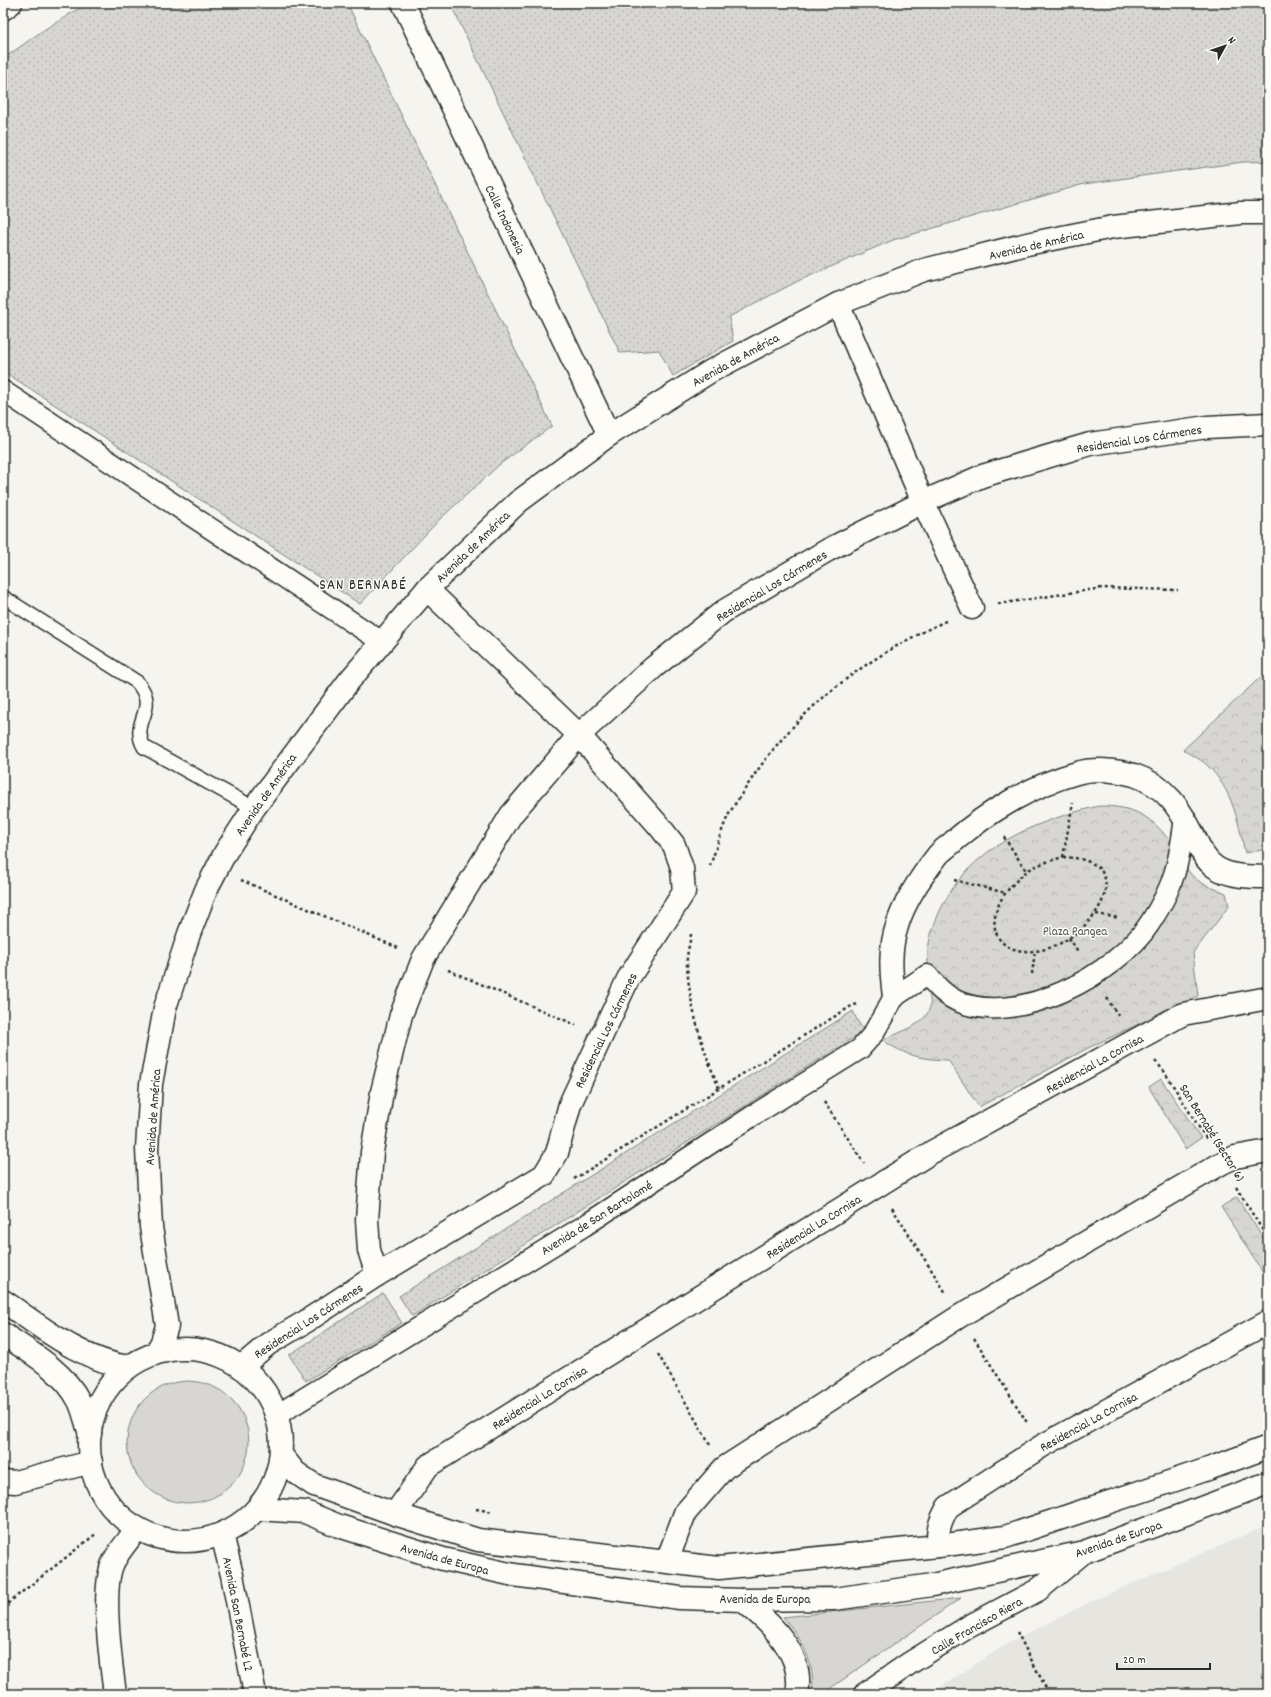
<svg xmlns="http://www.w3.org/2000/svg" width="1271" height="1697" viewBox="0 0 1271 1697" font-family="Dekko,sans-serif">
	<style>
		.built { fill: #e6e5e0 }
		.grass { fill: url(#grass-dots); stroke: #81807e }
		.park { fill: url(#park-crowns); stroke: #81807e }
		.garden { fill: #d7d6d2; stroke: #81807e }
		.lines { fill: none; stroke-linecap: round; stroke-linejoin: round }
		.service-casing { stroke: #2b2b2b; stroke-width: 16 }
		.pedestrian-casing { stroke: #2b2b2b; stroke-width: 23 }
		.minor-casing { stroke: #2b2b2b; stroke-width: 25 }
		.tertiary-casing { stroke: #2b2b2b; stroke-width: 25 }
		.path { stroke: #2b2b2b; stroke-width: 2.5; stroke-dasharray: 3 3; stroke-linecap: butt }
		.service { stroke: #fdfcf7; stroke-width: 13 }
		.pedestrian { stroke: #fdfcf7; stroke-width: 20 }
		.minor { stroke: #fdfcf7; stroke-width: 22 }
		.tertiary { stroke: #fdfcf7; stroke-width: 22 }
		.labels { text-anchor: middle; stroke-width: 3; stroke-linejoin: round; paint-order: stroke }
		.street-label { font-size: 13px; fill: #2b2b2b; stroke: #fdfcf7 }
		.park-label { font-size: 13px; fill: #565655; stroke: #fdfcf7 }
		.quarter-label { font-size: 15px; letter-spacing: 1px; fill: #2b2b2b; stroke: #fdfcf7 }
	</style>
	<defs>
		<pattern id="grass-dots" width="8" height="8" patternUnits="userSpaceOnUse"><rect width="8" height="8" fill="#d7d6d2"/><path d="M2 2h.1M6 6h.1" fill="none" stroke="#b9b8b4" stroke-width="1.8" stroke-linecap="round"/></pattern>
		<pattern id="park-crowns" width="20" height="18" patternUnits="userSpaceOnUse"><rect width="20" height="18" fill="#d7d6d2"/><path d="M2 6a3 3 0 1 1 6 0M12 15a3 3 0 1 1 6 0" fill="none" stroke="#b9b8b4"/></pattern>
	</defs>
	<rect width="100%" height="100%" fill="#f5f4ef"/>
	<filter id="ink" filterUnits="userSpaceOnUse"><feTurbulence type="fractalNoise" baseFrequency=".025" numOctaves="2"/><feDisplacementMap in="SourceGraphic" scale="8" xChannelSelector="R" yChannelSelector="G"/><feConvolveMatrix kernelMatrix="1 2 1 2 8 2 1 2 1" color-interpolation-filters="sRGB"/></filter>
	<g filter="url(#ink)">
		<!-- built -->
		<polygon class="built" points="1268,1525 1268,1694 930,1694 1005,1645 1094,1600"/>
		<!-- grass -->
		<g class="grass">
			<polygon points="88,3 347,3 552,426 500,464 439,520 360,604 3,371 3,59 42,31"/>
			<polygon points="450,3 1268,3 1268,161 1243,162 1084,184 893,240 798,281 729,317 733,341 673,376 659,350 620,353"/>
			<polygon points="853,1011 857,1020 864,1031 412,1316 399,1296"/>
			<polygon points="383,1293 402,1323 306,1381 289,1355"/>
		</g>
		<!-- park -->
		<g class="park">
			<path d="M1268 670V849L1245 853C1238 820 1232 789 1207 765 1201 759 1191 755 1183 750Z"/>
			<path d="M1099 806C1134 806 1153 816 1173 846 1179 854 1183 864 1189 872 1198 884 1213 888 1226 893L1229 906 1193 953 1198 996 1088 1048 979 1107 948 1060C919 1059 907 1056 882 1040 902 1031 938 1022 929 994 929 980 927 965 928 951 929 938 934 924 939 913 967 848 1034 821 1099 806Z"/>
			<polygon points="1161,1079 1201,1138 1185,1149 1149,1087"/>
			<polygon points="1237,1197 1268,1246 1268,1269 1263,1273 1221,1207"/>
		</g>
		<!-- garden -->
		<g class="garden">
			<circle cx="188" cy="1442" r="61"/>
			<path d="M961 1598 822 1694H812C816 1664 802 1639 783 1617Z"/>
		</g>
		<g class="lines">
			<!-- service casing -->
			<g class="service-casing">
				<path id="service" d="M3 597 137 682C161 710 129 721 144 747L254 808"/>
			</g>
			<!-- pedestrian casing -->
			<g class="pedestrian-casing">
				<g id="pedestrian">
					<polyline points="3,391 382,642"/>
					<path d="M277 1415 584 1226 757 1113 860 1049 873 1034 894 997 927 975C936 985 944 995 957 1001 1017 1028 1117 974 1150 923 1175 885 1179 862 1185 818"/>
				</g>
			</g>
			<!-- minor casing -->
			<g class="minor-casing">
				<g id="minor">
					<polyline points="403,3 609,435"/>
					<polyline points="838,304 923,502 972,608"/>
					<path d="M894 997C891 972 889 950 897 926 904 902 923 874 938 855 942 850 949 846 954 841 989 811 1033 785 1077 773 1094 768 1117 770 1134 775 1167 786 1180 809 1195 838 1200 849 1205 860 1215 867 1229 877 1251 877 1268 877"/>
					<polyline points="377,1275 369,1250 367,1220 372,1152 382,1092 401,1015 423,959 511,815 579,735 654,667 724,611 828,550 923,502 982,476 1090,444 1207,427 1268,424"/>
					<polyline points="241,1367 268,1344 305,1322 377,1275 544,1175 557,1153 570,1104 628,979 684,892 682,868 674,845 660,827 579,735 427,589"/>
					<polyline points="3,1481 15,1482 91,1462"/>
					<polyline points="395,1514 428,1466 932,1152 1183,1014 1268,998"/>
					<polyline points="222,1534 232,1575 255,1694"/>
					<path d="M938 1546C937 1530 940 1521 948 1507L1042 1446 1268 1322"/>
					<polyline points="667,1561 685,1513 724,1468 960,1316 1222,1163 1235,1157 1268,1151"/>
					<path d="M115 1694C111 1664 100 1586 114 1561 120 1549 130 1539 137 1528"/>
				</g>
			</g>
			<!-- tertiary casing -->
			<g class="tertiary-casing">
				<g id="tertiary">
					<polyline points="3,9 11,3"/>
					<path d="M3 1301C42 1327 81 1360 128 1367"/>
					<path d="M3 1334C30 1352 64 1371 79 1401 84 1411 86 1423 90 1434"/>
					<circle cx="185" cy="1445" r="96"/>
					<polyline points="156,1353 162,1342 167,1326 151,1227 147,1149 151,1084 165,1008 189,934 206,890 225,853 254,808 349,681 427,589 518,502 609,435 711,371 838,304 924,270 1027,244 1113,227 1241,213 1268,213"/>
					<polyline points="281,1455 295,1472 314,1485 395,1514 478,1540 719,1568 938,1546 1005,1537 1211,1468 1268,1447"/>
					<polyline points="257,1509 305,1512 339,1526 443,1559 514,1575 680,1598 742,1600 834,1599 932,1585 1084,1552 1268,1483"/>
					<path d="M742 1600C771 1623 805 1654 797 1694"/>
					<polyline points="865,1694 910,1663 968,1627 1038,1590 1080,1555"/>
				</g>
			</g>
			<!-- path -->
			<g class="path">
				<polyline points="998,604 1102,588 1178,590"/>
				<polyline points="1004,837 1027,872"/>
				<path d="M1063 857C1148 860 1089 946 1035 951 1002 954 985 933 1000 902 1005 891 1017 880 1026 872 1037 864 1050 861 1063 857Z"/>
				<polyline points="1063,857 1073,803"/>
				<path d="M710 866C716 849 721 830 729 814 734 805 741 795 747 786 797 708 864 658 948 620"/>
				<polyline points="241,880 398,948"/>
				<polyline points="954,880 1006,893"/>
				<polyline points="1096,914 1119,918"/>
				<path d="M691 934C690 944 686 955 687 964 689 1006 703 1050 719 1088"/>
				<polyline points="1069,938 1079,953"/>
				<polyline points="448,970 576,1025"/>
				<polyline points="1032,974 1035,951"/>
				<polyline points="1107,998 1119,1017"/>
				<polyline points="1155,1061 1164,1071 1207,1140"/>
				<polyline points="824,1102 864,1163"/>
				<polyline points="574,1179 853,1005 860,1004"/>
				<polyline points="1236,1187 1268,1239"/>
				<polyline points="892,1208 946,1293"/>
				<polyline points="974,1338 1028,1424"/>
				<polyline points="658,1354 710,1445"/>
				<polyline points="476,1509 493,1512"/>
				<polyline points="3,1607 97,1533"/>
				<polyline points="1017,1632 1049,1694"/>
			</g>
			<!-- service -->
			<use href="#service" class="service"/>
			<!-- pedestrian -->
			<use href="#pedestrian" class="pedestrian"/>
			<!-- minor -->
			<use href="#minor" class="minor"/>
			<!-- tertiary -->
			<use href="#tertiary" class="tertiary"/>
		</g>
	</g>
	<g class="labels">
		<!-- street labels -->
		<g class="street-label">
			<text transform="translate(506 219) rotate(64)" y="5">Calle Indonesia</text>
			<text transform="translate(1036 244) rotate(-13)" y="5">Avenida de América</text>
			<text transform="translate(735 359) rotate(-29)" y="5">Avenida de América</text>
			<text transform="translate(1139 438) rotate(-9)" y="5">Residencial Los Cármenes</text>
			<text transform="translate(472 546) rotate(-44)" y="5">Avenida de América</text>
			<text transform="translate(771 585) rotate(-31)" y="5">Residencial Los Cármenes</text>
			<text transform="translate(265 794) rotate(-55)" y="5">Avenida de América</text>
			<text transform="translate(605 1030) rotate(-64)" y="5">Residencial Los Cármenes</text>
			<text transform="translate(1094 1063) rotate(-29)" y="5">Residencial La Cornisa</text>
			<text transform="translate(152 1117) rotate(-86)" y="5">Avenida de América</text>
			<text transform="translate(1213 1132) rotate(58)" y="5">San Bernabé (Sector 6)</text>
			<text transform="translate(596 1217) rotate(-32)" y="5">Avenida de San Bartolomé</text>
			<text transform="translate(813 1226) rotate(-32)" y="5">Residencial La Cornisa</text>
			<text transform="translate(308 1320) rotate(-33)" y="5">Residencial Los Cármenes</text>
			<text transform="translate(539 1397) rotate(-32)" y="5">Residencial La Cornisa</text>
			<text transform="translate(1088 1421) rotate(-29)" y="5">Residencial La Cornisa</text>
			<text transform="translate(1118 1538) rotate(-19)" y="5">Avenida de Europa</text>
			<text transform="translate(445 1558) rotate(15)" y="5">Avenida de Europa</text>
			<text x="765" y="1603">Avenida de Europa</text>
			<text transform="translate(239 1614) rotate(79)" y="5">Avenida San Bernabé L2</text>
			<text transform="translate(976 1625) rotate(-30)" y="5">Calle Francisco Riera</text>
		</g>
		<!-- park labels -->
		<g class="park-label">
			<text x="1075" y="935">Plaza Pangea</text>
		</g>
		<!-- quarter labels -->
		<g class="quarter-label">
			<text x="363" y="589">SAN BERNABÉ</text>
		</g>
	</g>
	<!-- margin -->
	<rect width="1271" height="1697" fill="none" stroke="#fdfcf7" stroke-width="16"/>
	<rect x="8" y="8" width="1255" height="1681" fill="none" stroke="#2b2b2b" stroke-width="1.5" filter="url(#ink)"/>
	<!-- north arrow -->
	<g transform="translate(1225 46) rotate(50)" stroke="#fdfcf7" stroke-width="3" paint-order="stroke">
	<path d="M0-3L7 15L0 10L-7 15Z" fill="#2b2b2b"/>
	<text y="-6" font-size="11" font-weight="bold" text-anchor="middle" fill="#2b2b2b">N</text>
	</g>
	<!-- scale -->
	<path d="M1117 1663v6h93v-6" fill="none" stroke="#2b2b2b" stroke-width="2"/>
	<text x="1123" y="1663" font-size="12" fill="#2b2b2b" stroke="#fdfcf7" stroke-width="3" paint-order="stroke">20 m</text>
</svg>
